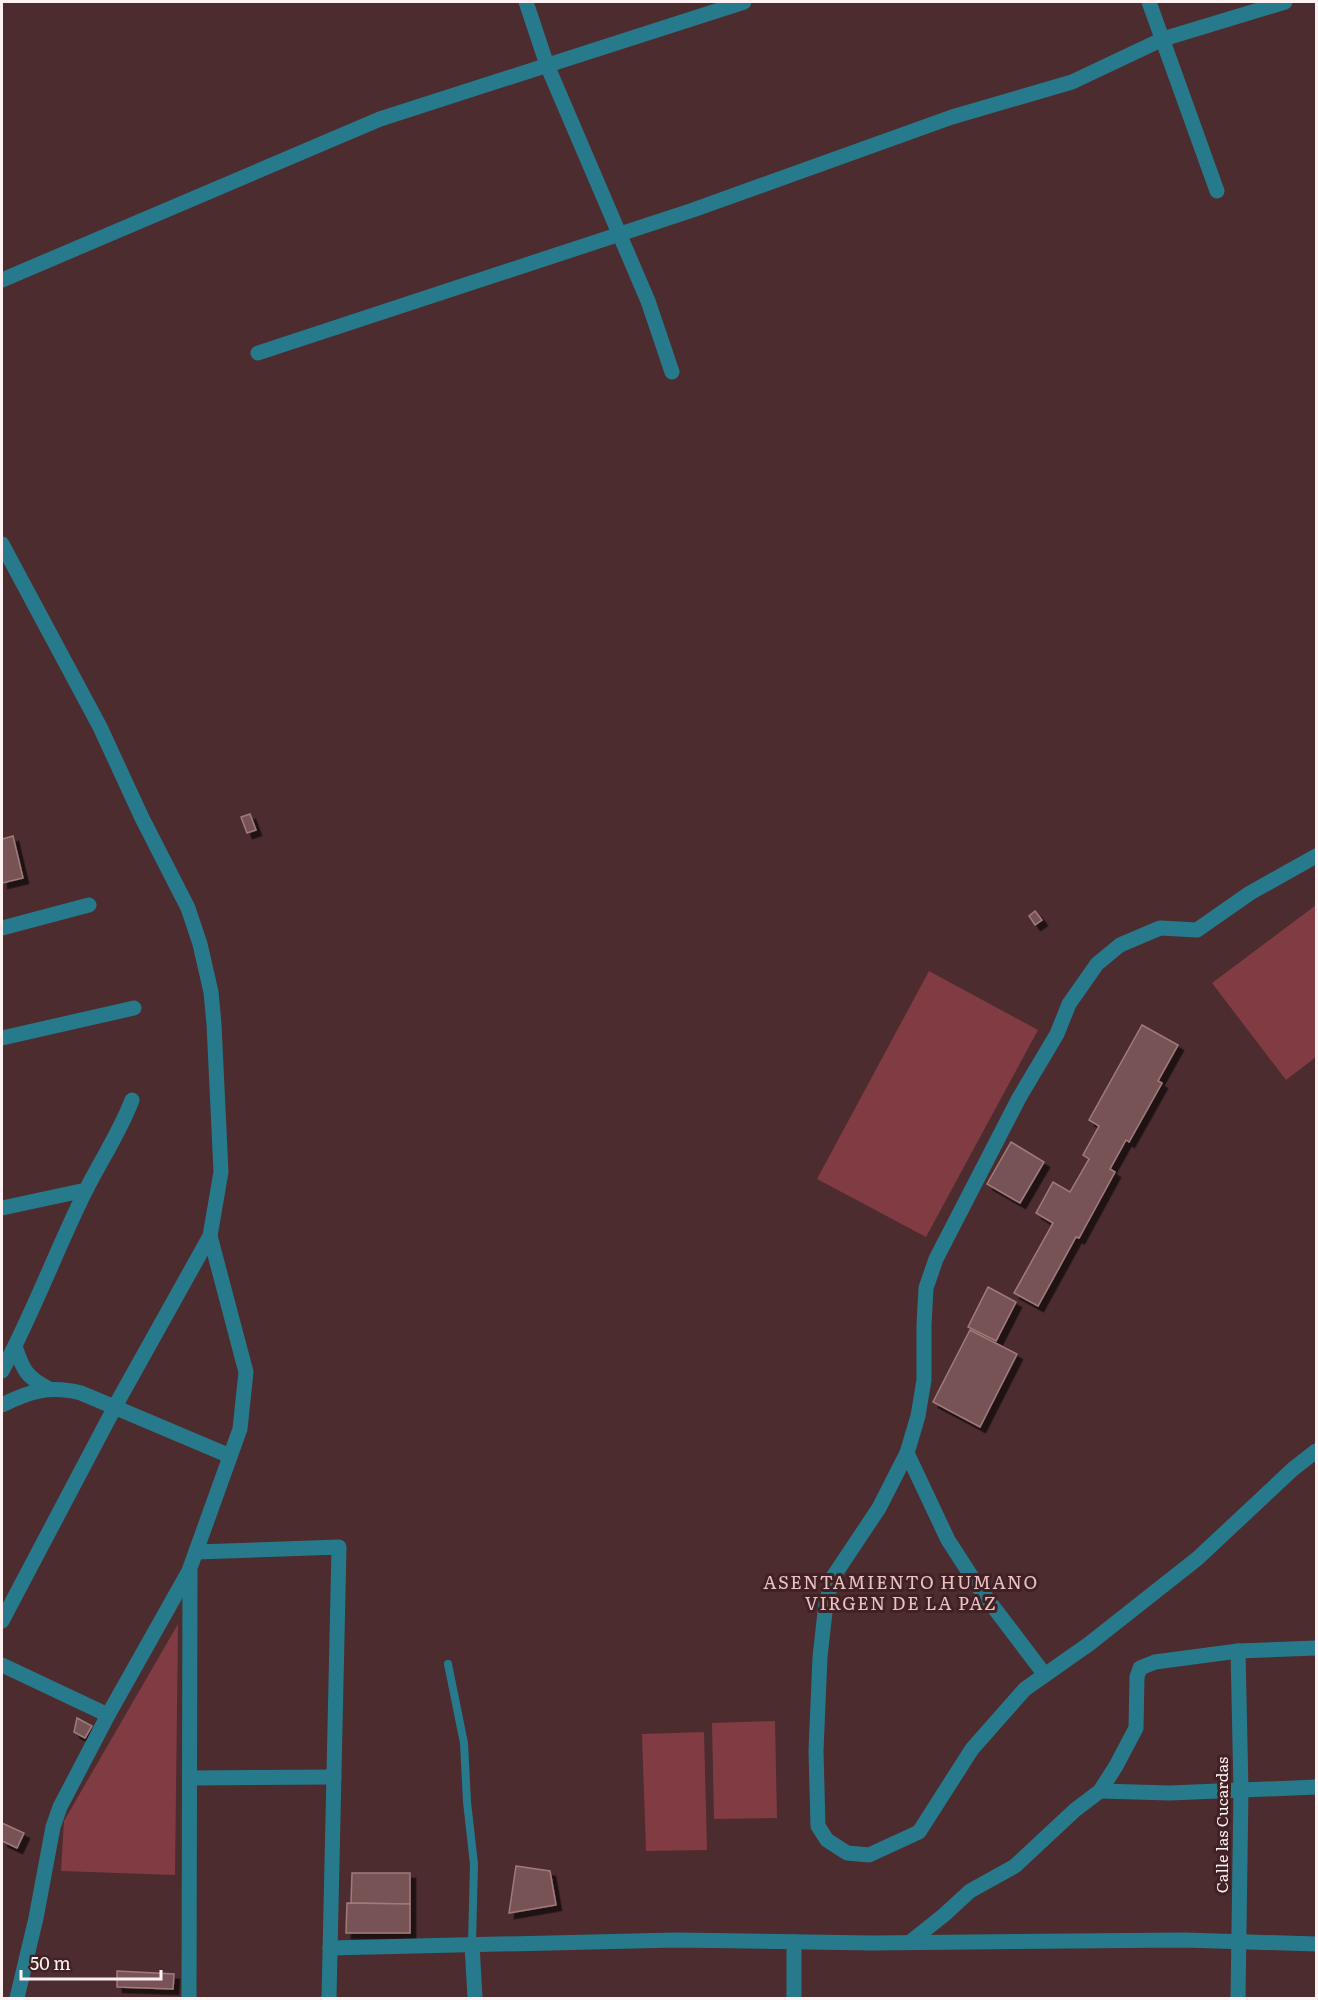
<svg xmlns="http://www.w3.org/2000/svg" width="1318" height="2000" viewBox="0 0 1318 2000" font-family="Literata,serif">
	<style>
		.green { fill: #813b43 }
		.building { fill: #775355; stroke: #a17a7c; stroke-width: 1.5; filter: url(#shadow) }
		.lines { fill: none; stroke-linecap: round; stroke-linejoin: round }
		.service { stroke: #277a8c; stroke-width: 8 }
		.minor { stroke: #277a8c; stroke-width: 15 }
		.labels { text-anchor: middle; stroke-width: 6; stroke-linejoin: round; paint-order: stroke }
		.street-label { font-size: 16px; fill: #fff1f1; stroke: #412224 }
		.neighbourhood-label { font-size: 18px; letter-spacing: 1.5px; fill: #ebc1c3; stroke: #412224 }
	</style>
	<defs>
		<filter id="shadow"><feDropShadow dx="5.5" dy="5.5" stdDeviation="0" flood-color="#0009"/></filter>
	</defs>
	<rect width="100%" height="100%" fill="#4c2c2e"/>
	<!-- green -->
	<g class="green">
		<polygon points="1316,905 1316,1057 1286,1080 1212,983"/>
		<polygon points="929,971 1038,1030 926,1237 817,1179"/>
		<polygon points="178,1624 175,1875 61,1871 64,1821"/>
		<polygon points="775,1721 777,1818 714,1819 712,1723"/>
		<polygon points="704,1732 707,1850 646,1851 642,1734"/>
	</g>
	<!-- building -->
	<g class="building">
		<polygon points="250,814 256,830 247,833 241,817"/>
		<polygon points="13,836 23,878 2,883 2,839"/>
		<polygon points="1035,911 1042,920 1035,925 1029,916"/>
		<polygon points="1142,1025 1178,1045 1158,1081 1162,1083 1129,1142 1126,1140 1110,1169 1115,1172 1096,1207 1079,1238 1076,1237 1038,1306 1014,1293 1053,1223 1036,1213 1053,1182 1070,1192 1089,1159 1083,1155 1099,1126 1089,1120"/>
		<polygon points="1011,1142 1044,1162 1020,1203 987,1184"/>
		<polygon points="988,1287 1016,1302 996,1341 968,1327"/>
		<polygon points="970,1330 1017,1354 980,1427 933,1402"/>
		<polygon points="77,1718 92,1726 85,1738 74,1732"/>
		<polygon points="2,1823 24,1833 17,1848 2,1841"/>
		<polygon points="516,1866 550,1871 556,1905 509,1913"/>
		<polygon points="352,1873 410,1873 410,1904 351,1903"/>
		<polygon points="347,1903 410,1904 410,1933 346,1933"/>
		<polygon points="117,1971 174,1974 173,1989 117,1987"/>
	</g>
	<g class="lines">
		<!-- service -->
		<polyline class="service" points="448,1664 464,1743 467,1802 474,1864 472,1944"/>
		<!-- minor -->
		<g class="minor">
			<polyline points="526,2 547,65 648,301 672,372"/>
			<polyline points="1149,2 1217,191"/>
			<polyline points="2,280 380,119 744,2"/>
			<polyline points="258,353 693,210 952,117 1072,82 1163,39 1285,2"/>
			<polyline points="2,544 100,727 142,818 188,908 200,944 211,992 214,1024 221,1172 210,1236 118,1401 2,1621"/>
			<polyline points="1316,856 1250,893 1197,930 1160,928 1120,945 1097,964 1069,1004 1057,1034 1019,1098 936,1259 926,1288 924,1325 924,1380 918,1416 907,1453 879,1508 833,1577 826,1603 820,1657 816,1751 818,1826 827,1840 847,1853 869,1855 919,1832 972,1749 1025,1689 1089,1644 1198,1558 1293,1469 1316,1451"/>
			<polyline points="2,928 89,905"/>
			<polyline points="2,1038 134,1008"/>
			<polyline points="2,1208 86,1190"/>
			<path d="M15 1346C23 1370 26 1377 49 1389"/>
			<path d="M2 1371C34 1312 56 1250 86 1190 101 1160 120 1132 132 1100"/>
			<path d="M2 1405C30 1391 50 1385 81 1393L230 1456"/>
			<polyline points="907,1453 948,1540 979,1588 1045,1675"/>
			<polyline points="196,1552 339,1547 329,1998"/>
			<polyline points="2,1665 108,1715"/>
			<polyline points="190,1778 334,1777"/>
			<polyline points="1100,1791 1170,1793 1316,1787"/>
			<polyline points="794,1942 794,1998"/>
			<polyline points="910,1942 944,1915 970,1891 1015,1866 1075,1810 1100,1791 1116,1766 1136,1728 1137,1677 1140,1668 1155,1662 1238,1651 1316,1648"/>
			<polyline points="472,1944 475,1998"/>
			<polyline points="330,1948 676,1940 872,1943 1184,1940 1316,1944"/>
			<polyline points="17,1998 36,1918 53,1827 60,1807 108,1715 189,1571"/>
			<polyline points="189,1998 190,1568 240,1429 246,1372 210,1236"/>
			<polyline points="1238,1998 1241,1790 1238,1651"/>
		</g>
	</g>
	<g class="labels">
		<!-- street labels -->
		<g class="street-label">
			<text transform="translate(1222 1825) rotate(-90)" y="6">Calle las Cucardas</text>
		</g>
		<!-- neighbourhood labels -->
		<g class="neighbourhood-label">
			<text x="901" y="1589">ASENTAMIENTO HUMANO<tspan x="901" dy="21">VIRGEN DE LA PAZ</tspan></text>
		</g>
	</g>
	<!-- border -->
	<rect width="1318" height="2000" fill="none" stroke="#fff1f1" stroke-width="6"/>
	<!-- scale -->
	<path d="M21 1970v9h140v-9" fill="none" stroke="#fff1f1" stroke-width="3"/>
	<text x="30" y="1970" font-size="18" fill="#fff1f1" stroke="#412224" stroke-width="4.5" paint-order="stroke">50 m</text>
</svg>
